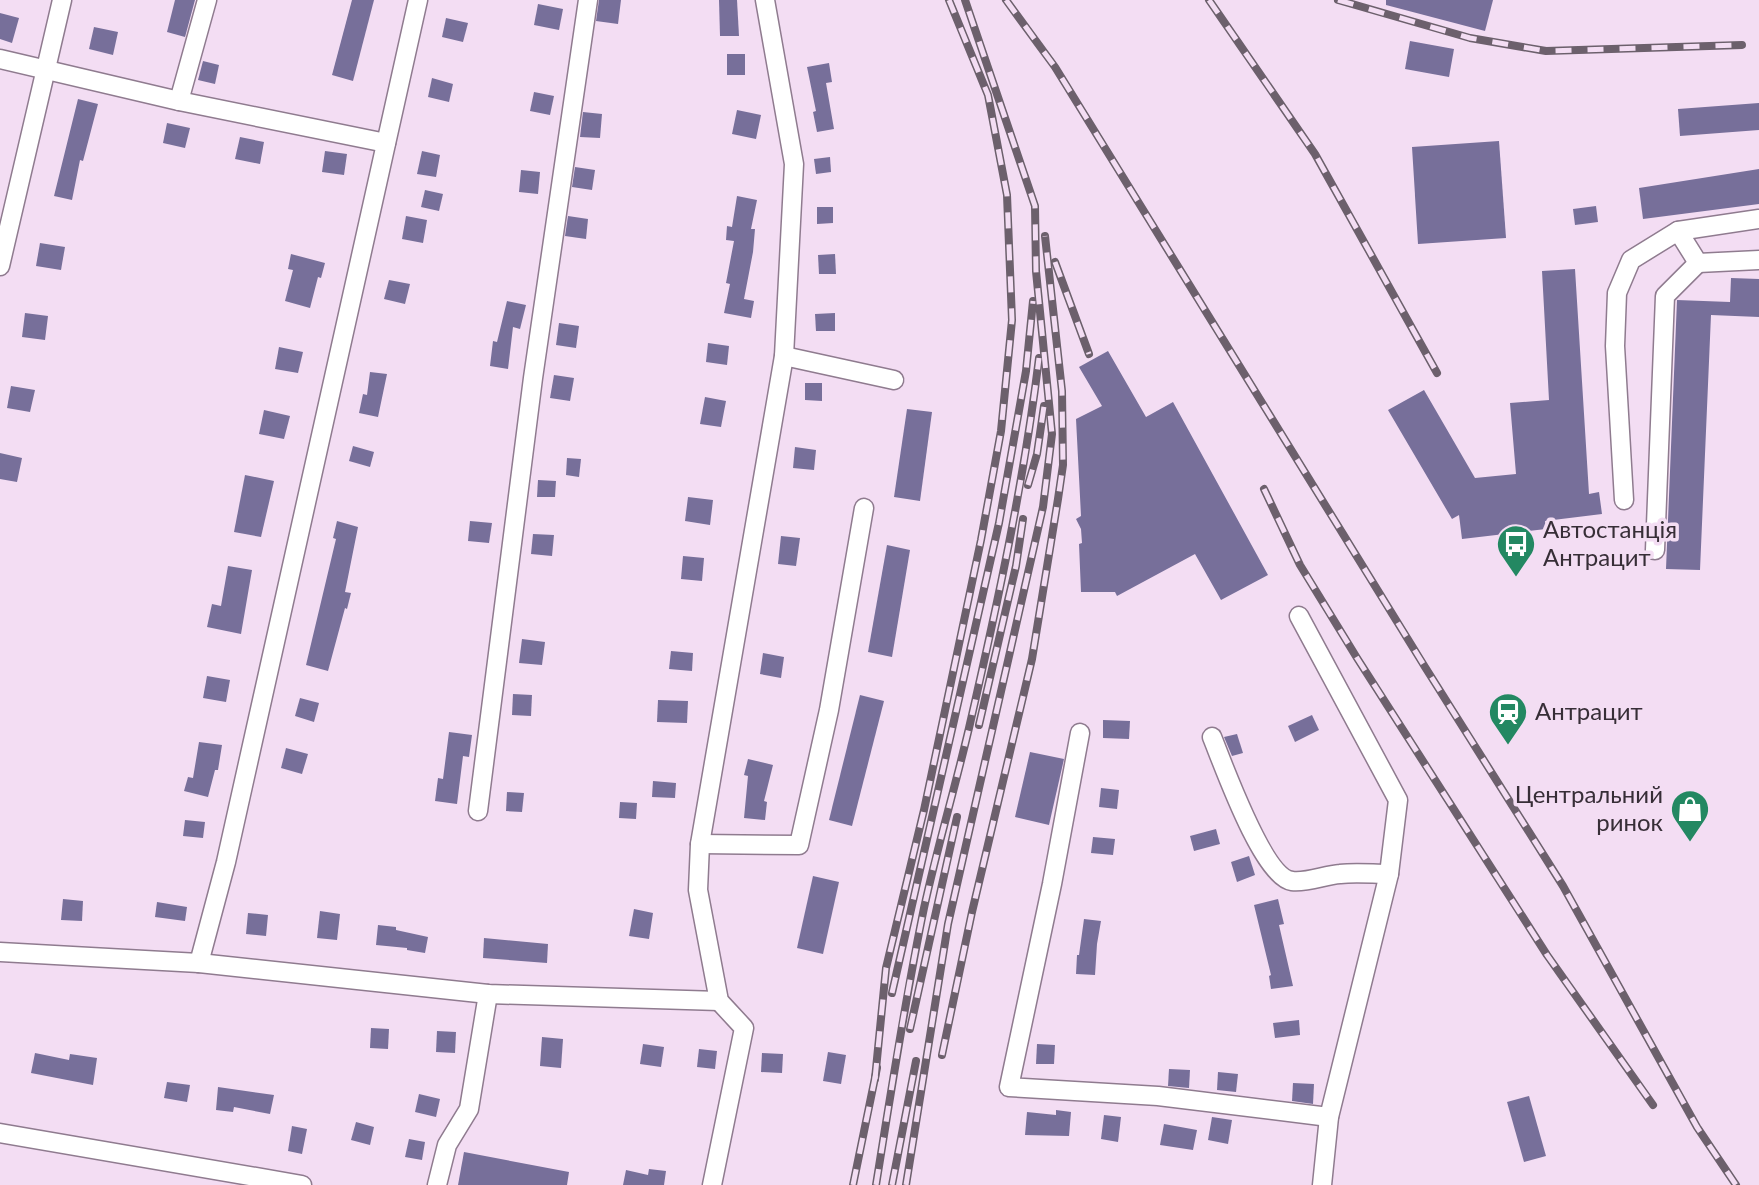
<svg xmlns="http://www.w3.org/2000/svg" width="1759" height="1185" viewBox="0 0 1759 1185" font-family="Lato,sans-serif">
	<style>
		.building { fill: #776f9a }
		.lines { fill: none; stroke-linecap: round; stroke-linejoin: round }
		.minor-casing { stroke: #8f7b8f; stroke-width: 21 }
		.minor { stroke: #fff; stroke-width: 18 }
		.rail-casing { stroke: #6c606c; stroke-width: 8 }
		.rail { stroke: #f3ddf3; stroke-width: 5; stroke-dasharray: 16; stroke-linecap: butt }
		.labels { text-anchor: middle; stroke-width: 7; stroke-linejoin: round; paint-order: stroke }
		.poi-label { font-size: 24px; fill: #372e37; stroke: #f3ddf3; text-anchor: start }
	</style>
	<rect width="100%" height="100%" fill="#f3ddf3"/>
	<!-- building -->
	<g class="building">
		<polygon points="175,0 195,0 185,37 167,32"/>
		<polygon points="352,0 374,0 353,81 332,75"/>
		<polygon points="599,0 621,0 618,24 596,21"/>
		<polygon points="719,0 737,0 739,36 720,36"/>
		<polygon points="1386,0 1493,0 1485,31 1386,5"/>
		<polygon points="538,4 563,9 559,30 534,25"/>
		<polygon points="0,13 19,18 12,43 0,39"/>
		<polygon points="446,18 468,23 463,42 442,37"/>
		<polygon points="94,27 118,32 113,55 89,49"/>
		<polygon points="1410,41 1454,49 1449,77 1405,69"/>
		<rect x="727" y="54" width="18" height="21"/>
		<polygon points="203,61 219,65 215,84 198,80"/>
		<polygon points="829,63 832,82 826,83 834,129 817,132 813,112 816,111 807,67"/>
		<polygon points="432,78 453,84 449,102 428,97"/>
		<polygon points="534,92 554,96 550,115 530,111"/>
		<polygon points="78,99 98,104 83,161 80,160 72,200 54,196"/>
		<polygon points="1759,103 1759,130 1680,136 1678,109"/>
		<polygon points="737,110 761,115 756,139 732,134"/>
		<polygon points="583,112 602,114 600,138 580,137"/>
		<polygon points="167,123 190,128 185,148 163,143"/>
		<polygon points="240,137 264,142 260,164 235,159"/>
		<polygon points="1499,141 1506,238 1418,244 1412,147"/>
		<polygon points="325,151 347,154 344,175 322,172"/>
		<polygon points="422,151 440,155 436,177 417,174"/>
		<polygon points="830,157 831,172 816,174 814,159"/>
		<polygon points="575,167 595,170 592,190 572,187"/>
		<polygon points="1759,169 1759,204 1643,219 1639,188"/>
		<polygon points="521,170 540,172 538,194 519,192"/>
		<polygon points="425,190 443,194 439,211 421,207"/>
		<polygon points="737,196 757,200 751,229 755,229 753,252 744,299 754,301 751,318 724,313 730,284 726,283 734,241 726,240 727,226 732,227"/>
		<polygon points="1596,206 1598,222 1575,225 1573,209"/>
		<polygon points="817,207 833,207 833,223 817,224"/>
		<polygon points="406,216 427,220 423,243 402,239"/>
		<polygon points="568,216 588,219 586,239 565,236"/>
		<polygon points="40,243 65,247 61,270 36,266"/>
		<polygon points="291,254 325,263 321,278 318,277 310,308 285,301 293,270 288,269"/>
		<polygon points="835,254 836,274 819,274 818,255"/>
		<polygon points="1575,269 1589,494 1599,492 1602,514 1545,521 1546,529 1462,539 1459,515 1452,519 1388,410 1424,390 1475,478 1516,474 1510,403 1549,400 1542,271"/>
		<polygon points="1731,278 1759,279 1759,317 1711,315 1700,570 1666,569 1677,300 1730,302"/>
		<polygon points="389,280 410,284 405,304 384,299"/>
		<polygon points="507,301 526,305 520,329 513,327 508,369 490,366 493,341 497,342"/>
		<polygon points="25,313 48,316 45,340 22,337"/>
		<polygon points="835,313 835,331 816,331 815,314"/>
		<polygon points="559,323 579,326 576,348 556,345"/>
		<polygon points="708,343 729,346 727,365 706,362"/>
		<polygon points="279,347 303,352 298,373 275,369"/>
		<polygon points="1108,351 1146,417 1173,402 1268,575 1221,600 1195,554 1117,596 1115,592 1081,592 1079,544 1082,543 1081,529 1076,519 1081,516 1076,419 1102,406 1079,367"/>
		<polygon points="370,372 387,374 378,417 359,413 363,394 367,395"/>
		<polygon points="554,375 574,378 570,401 550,398"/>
		<polygon points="805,383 822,383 822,401 805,400"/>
		<polygon points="11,386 35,390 30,412 7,408"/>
		<polygon points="705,397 726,401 721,427 700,424"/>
		<polygon points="907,409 932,412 920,501 894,497"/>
		<polygon points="264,410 290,416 284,439 259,434"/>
		<polygon points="353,446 374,452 370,467 349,461"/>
		<polygon points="795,447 816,450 814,470 793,468"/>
		<polygon points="0,453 22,458 17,482 0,479"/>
		<polygon points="567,458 581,459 579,477 566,475"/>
		<polygon points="245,475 274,481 261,537 234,532"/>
		<polygon points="538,480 556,481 555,497 537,497"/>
		<polygon points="688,497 713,500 710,525 685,521"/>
		<polygon points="337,521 358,527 345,592 351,593 347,609 345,608 328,671 306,665 336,539 333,538"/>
		<polygon points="470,521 492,523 489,543 468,541"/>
		<polygon points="533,534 554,535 552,556 531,554"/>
		<polygon points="781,536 800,538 796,566 778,564"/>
		<polygon points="887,545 910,550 892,657 868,652"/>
		<polygon points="683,556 704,558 702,581 681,579"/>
		<polygon points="228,566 252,570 241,634 207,627 212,604 221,606"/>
		<polygon points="522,639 545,642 542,665 519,663"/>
		<polygon points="671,651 693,653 692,671 669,669"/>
		<polygon points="763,653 784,657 781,678 760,674"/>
		<polygon points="207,676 230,680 226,702 203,698"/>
		<polygon points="513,694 532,695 531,716 512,715"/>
		<polygon points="860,695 884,701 852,826 829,820"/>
		<polygon points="300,698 319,703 314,722 295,716"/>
		<polygon points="658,700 688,701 687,723 657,722"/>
		<polygon points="1312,715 1319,730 1295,742 1288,726"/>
		<polygon points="1103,720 1130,721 1129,739 1103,738"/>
		<polygon points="449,732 472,735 469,757 463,756 457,804 435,801 438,778 443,779"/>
		<polygon points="1237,734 1243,753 1232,756 1224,737"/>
		<polygon points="199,742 222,745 218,770 215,770 208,797 184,791 188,777 193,778"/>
		<polygon points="286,748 308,754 302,774 281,768"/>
		<polygon points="1030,752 1064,759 1049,825 1015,817"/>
		<polygon points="748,759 773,765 764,801 767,802 765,820 744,818 748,776 744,775"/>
		<polygon points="653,781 676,783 675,798 652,797"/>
		<polygon points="1101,788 1119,790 1117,809 1099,807"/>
		<polygon points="507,792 524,793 522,812 506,811"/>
		<polygon points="620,802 637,803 636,819 619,818"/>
		<polygon points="185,820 205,822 203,838 183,836"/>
		<polygon points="1216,829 1220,844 1194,851 1190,836"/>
		<polygon points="1093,837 1115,839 1113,855 1091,853"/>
		<polygon points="1249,856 1255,875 1237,882 1231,862"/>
		<polygon points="813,876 839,882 823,954 797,948"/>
		<polygon points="63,899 83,901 82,921 61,920"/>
		<polygon points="1278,899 1284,924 1279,925 1293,986 1271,989 1269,976 1271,975 1254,905"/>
		<polygon points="157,902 187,907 185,921 155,917"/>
		<polygon points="634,909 653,913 649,939 629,936"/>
		<polygon points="320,911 340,914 337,940 317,938"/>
		<polygon points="248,913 268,915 266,936 246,934"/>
		<polygon points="1084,919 1101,921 1097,944 1095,975 1076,974 1077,955 1079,955"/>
		<polygon points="378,925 396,927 396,930 428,937 425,953 407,950 407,948 376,945"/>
		<polygon points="484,938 548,944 547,963 483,958"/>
		<polygon points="1299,1020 1300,1035 1275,1038 1273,1023"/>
		<polygon points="371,1028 389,1029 388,1049 370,1048"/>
		<polygon points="437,1031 456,1032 455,1053 436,1052"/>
		<polygon points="542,1037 563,1039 561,1068 540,1066"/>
		<polygon points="643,1044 664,1047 661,1067 640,1064"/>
		<polygon points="1037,1044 1055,1045 1054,1064 1036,1064"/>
		<polygon points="699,1049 717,1051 715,1069 697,1067"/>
		<polygon points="828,1052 846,1055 841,1084 823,1081"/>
		<polygon points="35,1053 69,1060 70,1054 97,1058 93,1085 31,1073"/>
		<polygon points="762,1053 783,1054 782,1073 761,1072"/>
		<polygon points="1169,1069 1190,1070 1189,1088 1168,1086"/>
		<polygon points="1218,1072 1238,1074 1236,1092 1217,1090"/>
		<polygon points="167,1082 190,1085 187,1102 164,1098"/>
		<polygon points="1293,1083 1314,1084 1313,1104 1292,1101"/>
		<polygon points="218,1087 274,1095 270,1114 234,1107 233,1112 216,1110"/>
		<polygon points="419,1094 440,1099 436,1117 415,1112"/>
		<polygon points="1529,1096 1546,1156 1524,1162 1507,1102"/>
		<polygon points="1056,1110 1071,1112 1069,1136 1025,1135 1027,1112 1056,1115"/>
		<polygon points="1104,1115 1121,1117 1118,1142 1101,1139"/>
		<polygon points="1212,1117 1232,1120 1228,1144 1208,1140"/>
		<polygon points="356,1122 374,1127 370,1145 351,1140"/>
		<polygon points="1164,1124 1197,1130 1193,1150 1160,1145"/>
		<polygon points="292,1126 307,1129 302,1154 288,1151"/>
		<polygon points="409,1139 425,1142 422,1160 405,1157"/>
		<polygon points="464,1152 569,1172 567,1185 458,1185"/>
		<polygon points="649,1169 666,1171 664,1185 623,1185 626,1170 648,1175"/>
	</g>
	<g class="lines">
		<!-- minor casing -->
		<g class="minor-casing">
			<g id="minor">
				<polyline points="0,59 179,101 386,143"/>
				<polyline points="179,101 207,0"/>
				<polyline points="1678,231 1698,263 1759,260"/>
				<polyline points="0,266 62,0"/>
				<polyline points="784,356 894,380"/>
				<polyline points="1624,500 1615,346 1617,293 1631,260 1678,231 1759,219"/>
				<polyline points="1655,550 1665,296 1698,263"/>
				<polyline points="1299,616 1398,800 1389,874 1329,1117 1322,1185"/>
				<polyline points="1080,733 1052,884 1009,1087 1158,1096 1329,1117"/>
				<path d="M1212 737C1223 764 1263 877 1292 881 1307 883 1325 875 1340 874 1356 872 1373 874 1389 874"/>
				<polyline points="478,811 533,378 588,0"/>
				<polyline points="700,844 799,845 829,710 864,508"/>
				<polyline points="0,952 199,963 488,994 719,1001"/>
				<polyline points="199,963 226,862 418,0"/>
				<polyline points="0,1133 302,1185"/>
				<polyline points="437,1185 447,1145 469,1109 488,994"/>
				<polyline points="712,1185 744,1028 719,1001 698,890 700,844 784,356 794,164 765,0"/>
			</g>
		</g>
		<!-- minor -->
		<use href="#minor" class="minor"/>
		<!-- rail casing -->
		<g class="rail-casing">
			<g id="rail">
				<polyline points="1006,0 1055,67 1425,667 1563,886 1697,1127 1736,1185"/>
				<polyline points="1209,0 1315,154 1437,373"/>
				<polyline points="1338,0 1470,38 1546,51 1742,45"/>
				<polyline points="1055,262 1089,354"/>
				<polyline points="1028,485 1037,454 1044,406"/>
				<polyline points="1264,489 1300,565 1357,658 1547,955 1653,1105"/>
				<polyline points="979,725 1016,566 1023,519"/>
				<polyline points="892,993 999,523 1026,371 1033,301"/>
				<polyline points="910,1029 957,817"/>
				<polyline points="942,1055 972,912 1032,659 1058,499 1063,465 1062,391 1045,236"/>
				<polyline points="875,1079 886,968 924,810 981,540 1001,431 1012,320 1007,195 988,95 949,0"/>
				<polyline points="853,1185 877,1068"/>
				<path d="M876 1185C891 1092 905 1000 924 908 937 848 955 788 969 728 997 606 1024 482 1039 358"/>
				<polyline points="892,1185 916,1061"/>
				<polyline points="906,1185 948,924 1043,507 1052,434 1036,271 1035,206 965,0"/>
			</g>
		</g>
		<!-- rail -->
		<use href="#rail" class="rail"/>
	</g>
	<!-- icons -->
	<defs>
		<g id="bus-pin" transform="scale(2.0125)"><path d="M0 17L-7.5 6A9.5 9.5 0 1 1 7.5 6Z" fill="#238862" stroke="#f3ddf3"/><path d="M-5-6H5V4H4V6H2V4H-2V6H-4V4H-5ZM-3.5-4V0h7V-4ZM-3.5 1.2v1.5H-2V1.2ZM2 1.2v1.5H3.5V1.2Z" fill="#fff"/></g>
		<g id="station-pin" transform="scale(2.0125)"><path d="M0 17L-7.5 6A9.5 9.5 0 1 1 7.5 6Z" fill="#238862" stroke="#f3ddf3"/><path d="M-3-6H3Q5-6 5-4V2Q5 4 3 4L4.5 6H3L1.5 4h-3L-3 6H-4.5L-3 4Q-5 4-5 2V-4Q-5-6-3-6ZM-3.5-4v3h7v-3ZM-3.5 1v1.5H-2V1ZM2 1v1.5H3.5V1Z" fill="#fff"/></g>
		<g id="shop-pin" transform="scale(2.0125)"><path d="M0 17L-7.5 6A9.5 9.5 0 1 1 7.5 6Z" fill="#238862" stroke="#f3ddf3"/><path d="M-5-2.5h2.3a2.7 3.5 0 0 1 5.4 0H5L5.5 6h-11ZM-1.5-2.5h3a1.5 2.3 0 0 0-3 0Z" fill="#fff"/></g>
	</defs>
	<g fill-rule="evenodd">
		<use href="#bus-pin" x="1516" y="544"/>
		<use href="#station-pin" x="1508" y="712"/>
		<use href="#shop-pin" x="1690" y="809"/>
	</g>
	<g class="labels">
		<!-- poi labels -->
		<g class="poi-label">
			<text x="1543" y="538">Автостанція<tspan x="1543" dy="28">Антрацит</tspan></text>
			<text x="1535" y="720">Антрацит</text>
			<text x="1663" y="803" text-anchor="end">Центральний<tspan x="1663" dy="28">ринок</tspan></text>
		</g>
	</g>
</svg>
